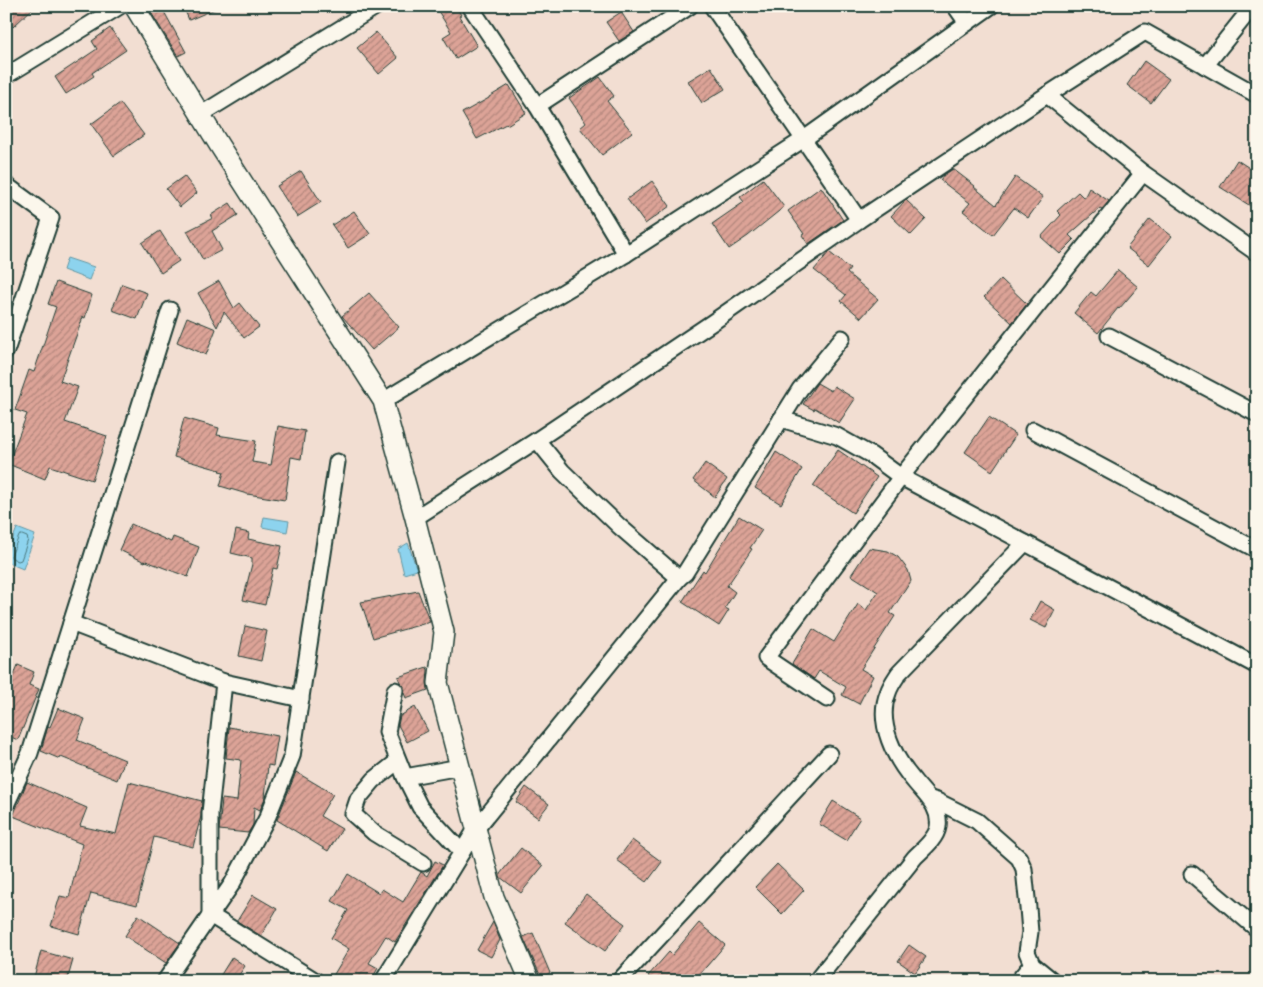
<svg xmlns="http://www.w3.org/2000/svg" width="1263" height="987" viewBox="0 0 1263 987" font-family="Kalam,sans-serif">
	<style>
		.water { fill: #8dd3ee; stroke: #6197a4 }
		.lines { fill: none; stroke-linecap: round; stroke-linejoin: round }
		.shore { stroke: #4b797e; stroke-width: 1 }
		.building { fill: url(#building-hatch); stroke: #1f3d34 }
		.minor-casing { stroke: #1f3d34; stroke-width: 19 }
		.tertiary-casing { stroke: #1f3d34; stroke-width: 22 }
		.minor { stroke: #fbf7ec; stroke-width: 15 }
		.tertiary { stroke: #fbf7ec; stroke-width: 19 }
	</style>
	<defs>
		<pattern id="building-hatch" width="6" height="6" patternUnits="userSpaceOnUse" patternTransform="scale(1.25)"><rect width="6" height="6" fill="#dca397"/><path d="M-1 1l2-2M0 6l6-6M5 7l2-2" fill="none" stroke="#b2867c"/></pattern>
	</defs>
	<rect width="100%" height="100%" fill="#f2ded2"/>
	<filter id="ink" filterUnits="userSpaceOnUse"><feTurbulence type="fractalNoise" baseFrequency=".02" numOctaves="2"/><feDisplacementMap in="SourceGraphic" scale="10" xChannelSelector="R" yChannelSelector="G"/><feConvolveMatrix kernelMatrix="1 2 1 2 8 2 1 2 1" color-interpolation-filters="sRGB"/></filter>
	<g filter="url(#ink)">
		<!-- water -->
		<g class="water">
			<polygon points="67,258 94,267 89,280 63,270"/>
			<polygon points="264,517 289,521 287,532 262,527"/>
			<polygon points="17,528 35,535 23,569 6,562 6,556"/>
			<polygon points="408,543 417,570 404,574 398,549"/>
		</g>
		<g class="lines">
			<!-- shore -->
			<polygon class="shore" points="22,535 27,537 28,540 21,560 18,561 12,558 11,556 19,536"/>
		</g>
		<!-- building -->
		<g class="building">
			<polygon points="6,6 35,6 13,27 6,20"/>
			<polygon points="147,6 161,6 186,52 178,56"/>
			<polygon points="183,6 222,6 189,20"/>
			<polygon points="435,6 456,6 461,15 459,16 477,46 456,59 443,37 451,32"/>
			<polygon points="621,12 634,32 619,41 606,22"/>
			<polygon points="110,28 126,50 92,73 94,76 66,94 55,77 97,49 92,41"/>
			<polygon points="376,32 398,58 379,74 357,48"/>
			<polygon points="1144,61 1169,79 1151,103 1127,85"/>
			<polygon points="711,67 725,89 702,103 688,81"/>
			<polygon points="600,77 614,96 607,101 632,132 602,155 580,128 586,123 569,98"/>
			<polygon points="509,85 526,113 507,125 506,124 477,139 462,113 489,98 489,97"/>
			<polygon points="120,103 144,135 114,156 91,124"/>
			<polygon points="1237,160 1257,173 1257,210 1220,187"/>
			<polygon points="953,169 975,186 974,187 996,205 1015,177 1043,197 1028,218 1014,208 993,235 963,211 970,203 940,180 944,175"/>
			<polygon points="301,171 321,202 297,217 277,186"/>
			<polygon points="184,176 197,193 180,207 166,189"/>
			<polygon points="763,179 784,207 748,236 729,249 712,224 744,202 740,197"/>
			<polygon points="652,181 670,206 645,224 627,199"/>
			<polygon points="821,187 843,220 808,244 802,235 804,234 788,211"/>
			<polygon points="1089,188 1109,201 1102,209 1100,208 1069,235 1074,240 1060,254 1041,237 1061,215 1057,211 1078,192 1084,198"/>
			<polygon points="906,200 926,219 911,235 891,216"/>
			<polygon points="230,203 238,215 212,231 222,250 203,260 187,231 213,218 211,215"/>
			<polygon points="354,211 370,234 348,248 332,225"/>
			<polygon points="1150,219 1172,236 1149,265 1127,248"/>
			<polygon points="160,231 179,261 161,273 142,243"/>
			<polygon points="829,252 850,269 847,273 878,299 861,318 841,301 846,295 814,270"/>
			<polygon points="1118,270 1138,287 1119,309 1118,308 1098,333 1074,313 1091,292 1096,296"/>
			<polygon points="1001,279 1027,304 1012,323 984,297"/>
			<polygon points="219,281 234,308 240,303 259,327 244,338 224,312 217,327 198,293"/>
			<polygon points="56,282 92,295 85,318 83,317 60,381 78,387 65,422 107,436 92,480 50,466 45,479 8,464 27,414 15,410 29,370 34,372 56,307 48,304"/>
			<polygon points="122,284 147,293 137,319 112,310"/>
			<polygon points="369,293 399,327 372,350 342,316"/>
			<polygon points="187,317 216,329 206,355 177,342"/>
			<polygon points="817,383 831,391 834,386 855,399 839,423 815,408 814,410 803,404"/>
			<polygon points="989,417 1016,435 992,471 965,452"/>
			<polygon points="184,418 219,428 217,435 256,441 252,462 271,465 278,426 305,431 301,459 291,457 285,500 247,494 220,486 224,472 219,471 220,470 174,457"/>
			<polygon points="838,450 877,477 853,513 813,486"/>
			<polygon points="776,452 802,469 781,504 755,488"/>
			<polygon points="705,463 727,479 715,497 693,480"/>
			<polygon points="739,516 762,530 750,548 752,549 727,586 735,592 725,608 729,610 719,626 682,602 703,570 705,572"/>
			<polygon points="131,524 171,542 173,537 199,547 188,577 146,561 145,562 119,550"/>
			<polygon points="236,530 249,533 248,539 282,546 277,569 273,568 265,605 243,600 252,564 252,558 231,553"/>
			<polygon points="869,548 888,551 898,557 908,570 911,581 890,613 895,616 861,669 873,676 859,704 842,695 846,687 819,671 814,679 792,664 813,629 834,642 858,604 866,610 878,592 851,575"/>
			<polygon points="418,591 430,622 373,638 361,602"/>
			<polygon points="1040,601 1055,610 1046,628 1030,620"/>
			<polygon points="245,626 267,631 261,661 239,656"/>
			<polygon points="18,665 34,672 29,685 39,689 18,740 6,735 6,672 14,675"/>
			<polygon points="427,667 428,670 427,682 428,690 406,698 404,693 404,686 400,682 398,677"/>
			<polygon points="415,707 428,731 407,742 398,725 400,716"/>
			<polygon points="58,708 85,719 77,740 125,760 117,780 61,757 60,759 41,751 48,726 50,727"/>
			<polygon points="229,727 278,736 273,766 268,765 265,798 260,810 254,807 253,825 248,833 219,830 222,799 237,801 241,760 226,758"/>
			<polygon points="296,772 333,794 320,816 342,829 328,851 277,820"/>
			<polygon points="27,782 87,808 80,826 116,834 129,782 202,801 201,816 193,847 154,837 137,905 91,893 79,934 51,926 60,896 69,898 82,844 13,816"/>
			<polygon points="526,787 549,804 538,818 516,802"/>
			<polygon points="833,801 860,818 846,840 819,824"/>
			<polygon points="632,840 662,862 647,882 617,860"/>
			<polygon points="521,848 543,866 521,893 500,877 500,874"/>
			<polygon points="435,861 443,865 395,942 386,936 385,937 369,963 378,968 371,981 330,981 349,949 331,938 348,910 332,901 348,874 379,893 382,889 403,902 421,872 427,876"/>
			<polygon points="777,864 804,890 782,914 755,887"/>
			<polygon points="586,894 625,924 605,951 565,922"/>
			<polygon points="253,895 277,909 261,936 237,921"/>
			<polygon points="138,915 180,943 166,963 125,936"/>
			<polygon points="493,922 500,940 491,957 477,950"/>
			<polygon points="699,923 725,945 694,981 654,981 648,976 669,952 672,955"/>
			<polygon points="533,933 550,973 541,977 523,937"/>
			<polygon points="909,945 926,957 915,973 898,961"/>
			<polygon points="41,951 73,960 67,981 33,981"/>
			<polygon points="232,957 245,966 235,981 217,981"/>
		</g>
		<g class="lines">
			<!-- minor casing -->
			<g class="minor-casing">
				<g id="minor">
					<polyline points="470,6 537,106 626,254"/>
					<polyline points="712,6 859,220"/>
					<polyline points="955,6 967,23"/>
					<polyline points="1205,66 1253,6"/>
					<polyline points="6,71 9,74 120,6"/>
					<polyline points="1047,95 1143,173 1257,253"/>
					<polyline points="537,106 690,6"/>
					<polyline points="200,115 377,6"/>
					<polyline points="6,185 51,218 6,351"/>
					<polyline points="1109,336 1257,414"/>
					<polyline points="383,401 626,254 804,139 991,6"/>
					<polyline points="781,419 837,436 871,455 901,477 1257,666"/>
					<polyline points="1033,430 1257,550"/>
					<polyline points="537,440 562,471 619,526 679,578"/>
					<polyline points="415,518 537,440 713,322 859,220 1047,95 1145,32 1257,95"/>
					<polyline points="71,623 224,682"/>
					<polyline points="395,690 387,732 405,777 420,807 462,852"/>
					<polyline points="301,699 224,682 210,813 210,915 316,981"/>
					<polyline points="827,699 766,658 901,477 1143,173"/>
					<polyline points="398,761 374,780 358,799 353,814 374,833 423,863"/>
					<polyline points="405,777 460,767"/>
					<polyline points="930,799 937,801 977,821 1019,858 1024,869 1028,908 1030,932 1027,952 1032,964 1053,981"/>
					<polyline points="6,805 30,753 170,310"/>
					<polyline points="1192,874 1257,929"/>
					<polyline points="165,981 232,884 268,816 292,756 337,462"/>
					<polyline points="383,981 476,829 679,578 685,573 800,389 842,338"/>
					<polyline points="619,981 829,754"/>
					<path d="M816 981 915 857C923 849 936 839 938 827 941 807 925 795 914 781 895 759 876 723 888 693 890 686 895 679 899 673L1025 543"/>
					<polyline points="1018,981 1032,964"/>
				</g>
			</g>
			<!-- tertiary casing -->
			<g class="tertiary-casing">
				<polyline id="tertiary" points="134,6 219,145 383,401 415,518 444,632 438,683 494,897 530,981"/>
			</g>
			<!-- minor -->
			<use href="#minor" class="minor"/>
			<!-- tertiary -->
			<use href="#tertiary" class="tertiary"/>
		</g>
	</g>
	<!-- margin -->
	<rect width="1263" height="987" fill="none" stroke="#fbf7ec" stroke-width="25"/>
	<rect x="12" y="12" width="1238" height="962" fill="none" stroke="#1f3d34" stroke-width="2" filter="url(#ink)"/>
</svg>
